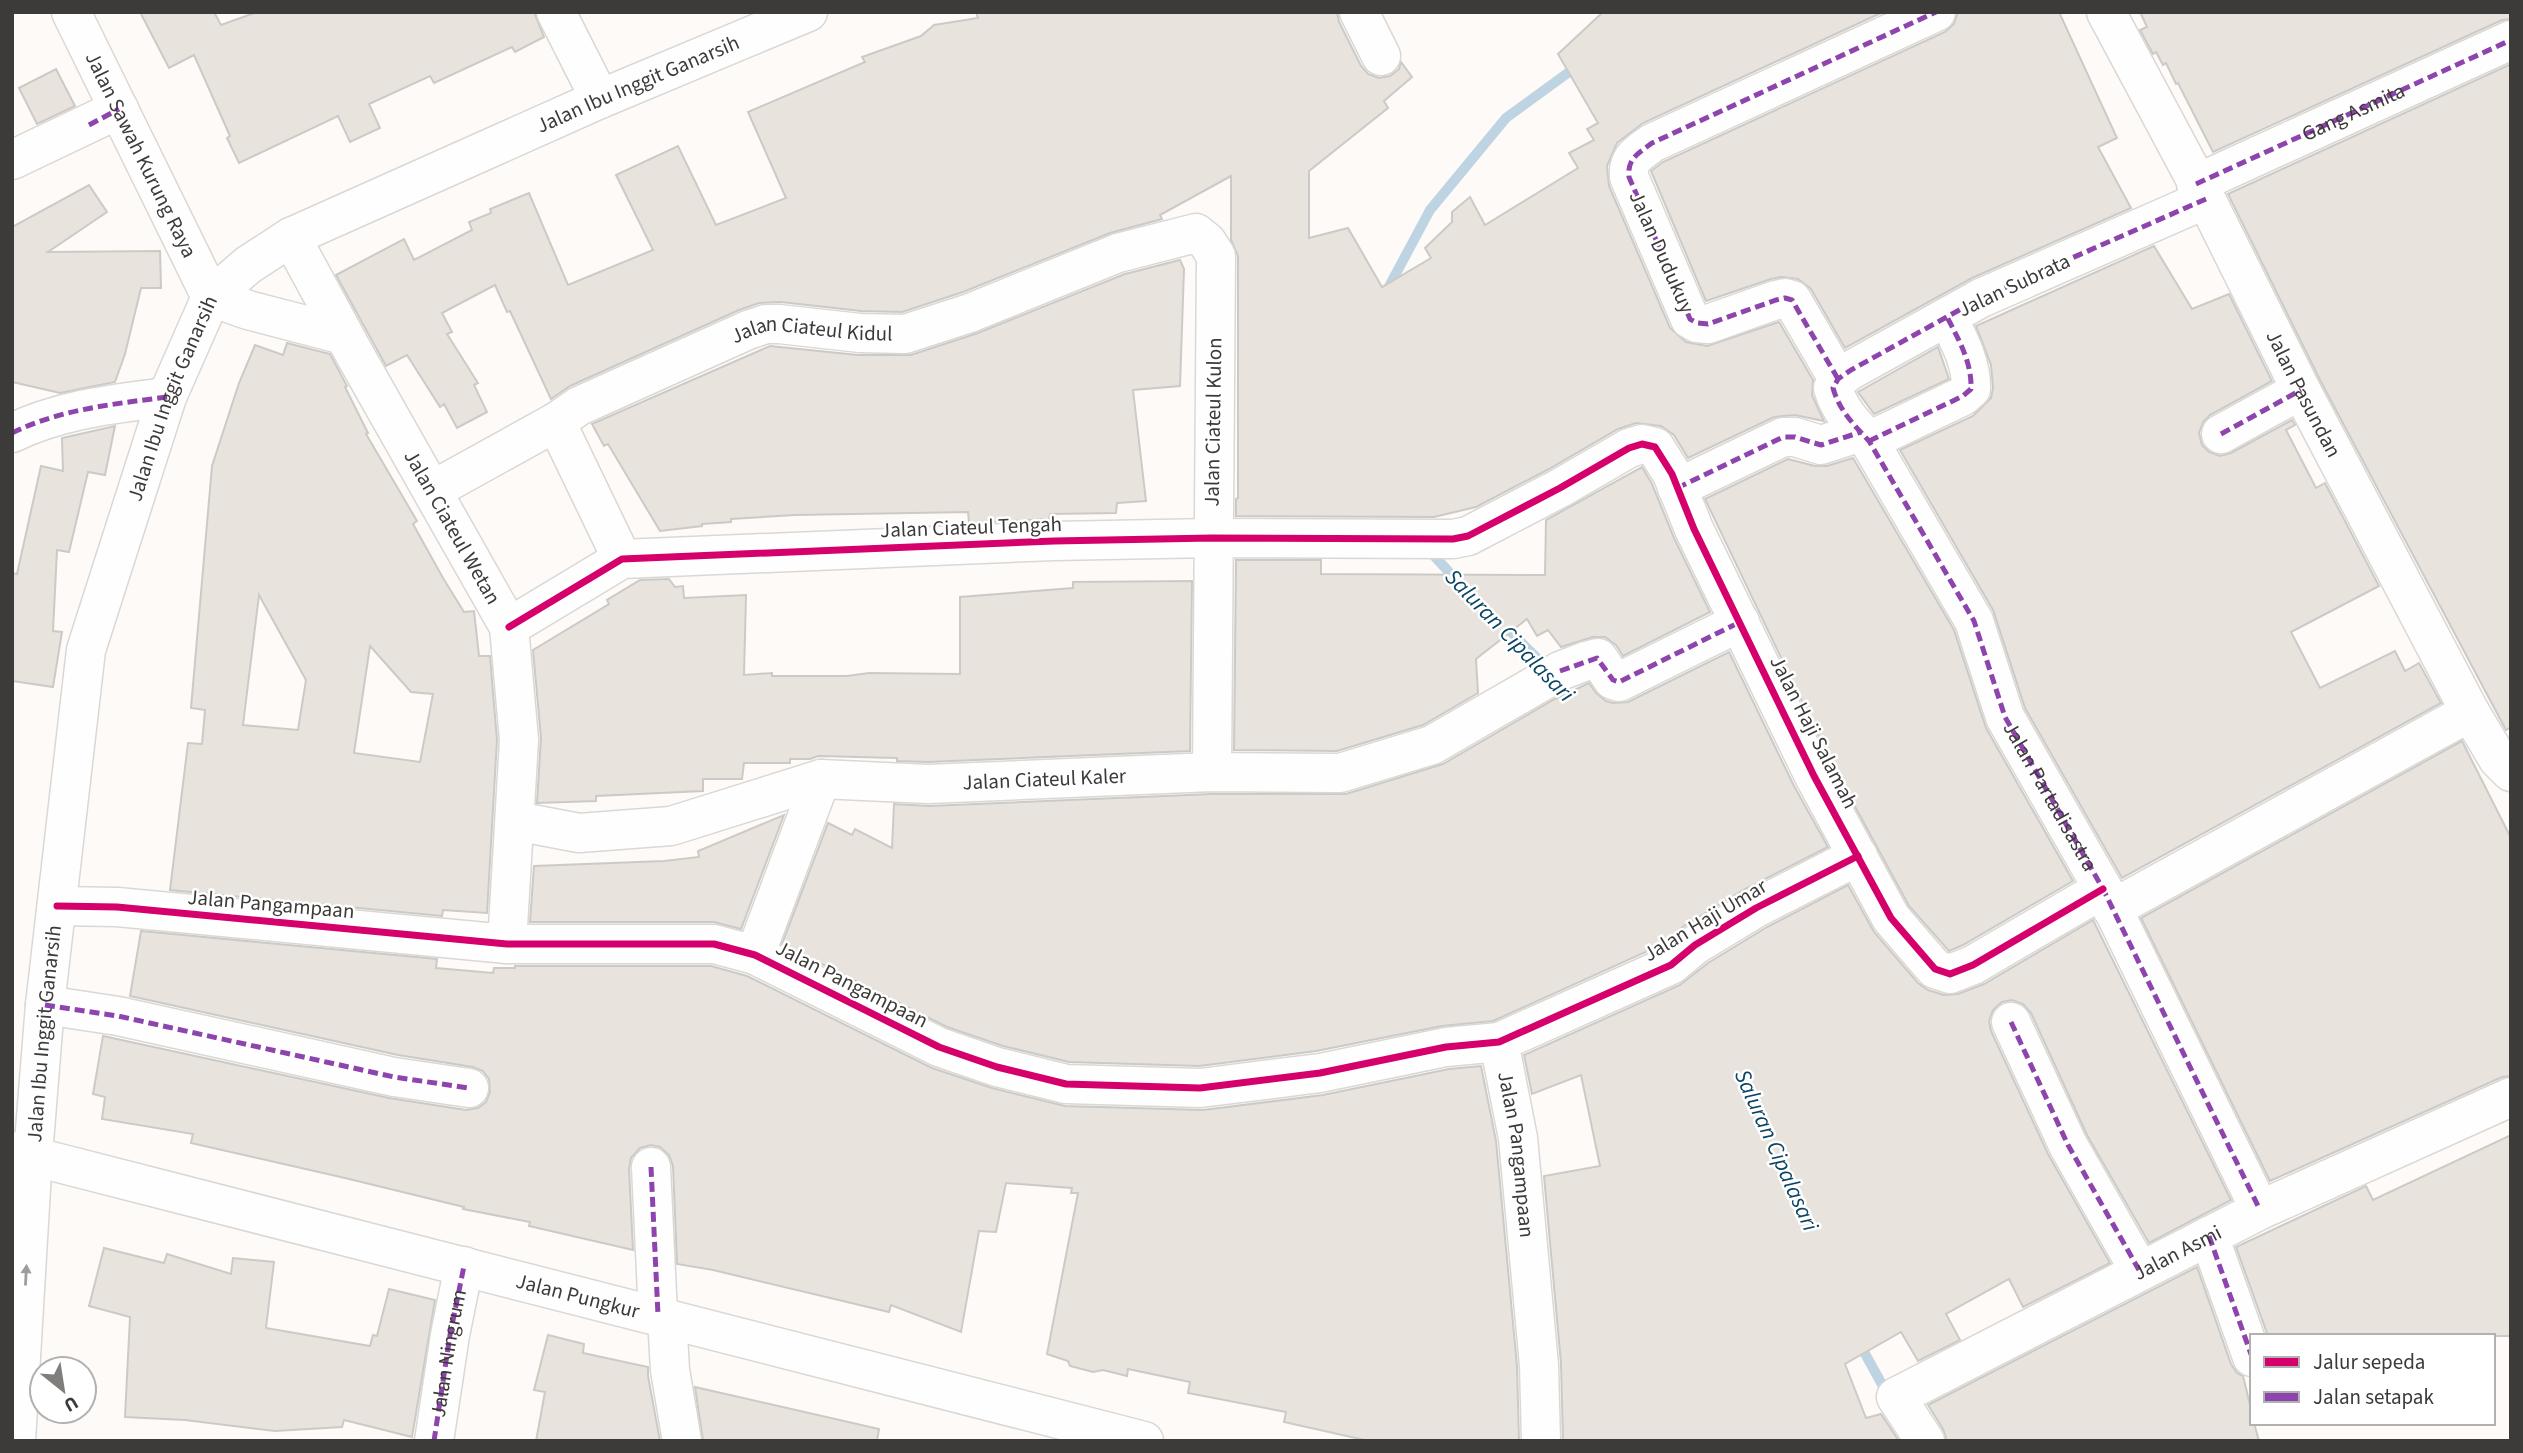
<svg xmlns="http://www.w3.org/2000/svg" width="2523" height="1453" viewBox="0 0 2523 1453" font-family="'Source Sans 3',sans-serif">
	<style>
		.lines { fill: none; stroke-linecap: round; stroke-linejoin: round }
		.stream { stroke: #bfd4e3; stroke-width: 10 }
		.building { fill: #e8e3dc; stroke: #cccac7; stroke-width: 2; fill-rule: evenodd }
		.minor-casing { stroke: #dad8d5; stroke-width: 41 }
		.major-casing { stroke: #dad8d5; stroke-width: 41 }
		.minor { stroke: #fffefe; stroke-width: 38 }
		.major { stroke: #fffefe; stroke-width: 38 }
		.quiet { stroke: #8e44ad; stroke-width: 5; stroke-dasharray: 10 5; stroke-linecap: butt }
		.cycleway-casing { stroke: #fff; stroke-width: 11 }
		.cycleway { stroke: #d6006c; stroke-width: 7 }
		.oneway { fill: #9e9c9c }
		.labels { text-anchor: middle; stroke-width: 5; stroke-linejoin: round; paint-order: stroke }
		.street-label { font-size: 21px; fill: #3d3b39; stroke: #fff }
		.water-label { font-size: 23px; font-style: italic; fill: #094463; stroke: #fff }
	</style>
	<rect width="100%" height="100%" fill="#fdfaf7"/>
	<g class="lines">
		<!-- stream -->
		<g class="stream">
			<polyline points="1385,294 1430,210 1506,118 1580,64"/>
			<polyline points="1426,547 1460,584"/>
			<polyline points="1503,624 1548,669"/>
			<polyline points="1858,1341 1889,1397"/>
		</g>
	</g>
	<!-- building -->
	<g class="building">
		<polygon points="140,12 214,12 221,25 257,12 534,12 544,37 515,52 512,47 434,83 430,76 369,104 380,128 350,142 338,116 239,163 227,138 230,136 194,55 169,68"/>
		<polygon points="976,12 1337,12 1339,22 1361,66 1368,74 1379,78 1390,76 1399,69 1401,62 1412,77 1384,101 1388,108 1309,171 1309,238 1348,228 1382,287 1431,258 1425,248 1452,222 1452,212 1470,197 1485,225 1578,168 1569,153 1594,140 1587,129 1598,123 1558,54 1603,12 1883,12 1643,123 1617,143 1607,166 1609,186 1670,328 1686,342 1707,346 1779,322 1813,380 1812,395 1824,421 1795,415 1774,417 1688,458 1674,435 1661,426 1636,423 1618,429 1549,469 1476,507 1434,517 1236,516 1236,499 1238,498 1238,256 1231,240 1231,176 1160,215 1162,219 1110,233 963,292 902,312 861,311 781,302 759,303 739,310 570,386 551,399 510,311 507,312 495,285 442,313 452,332 447,334 478,383 474,385 487,412 457,428 444,404 440,407 407,355 386,366 336,275 404,239 414,260 472,230 469,222 491,213 490,209 529,193 568,285 653,250 616,175 678,146 716,225 786,198 748,112 865,62 862,57 921,36 934,25 978,18"/>
		<polygon points="1958,12 2059,12 2117,138 2098,147 2131,208 1972,278 1845,348 1811,289 1798,279 1781,277 1771,279 1706,301 1651,171 1663,162 1945,32 1954,24"/>
		<polygon points="2140,12 2511,12 2511,19 2502,20 2213,152 2178,83 2176,84 2166,63 2163,65 2156,52 2153,54 2140,30 2147,27"/>
		<polygon points="2511,64 2511,727 2506,730 2320,380 2228,194"/>
		<polygon points="56,69 75,106 37,124 19,88"/>
		<polygon points="89,185 107,212 48,252 160,251 161,288 141,288 125,354 115,382 60,393 12,382 12,227"/>
		<polygon points="2154,246 2192,309 2229,294 2272,381 2210,415 2203,422 2199,433 2202,445 2209,452 2220,456 2231,453 2292,420 2295,425 2286,430 2316,488 2325,483 2379,586 2291,632 2320,688 2395,651 2405,671 2419,663 2441,703 2122,878 2025,708 1993,610 1900,450 1973,416 1991,398 1993,388 1991,365 1976,326"/>
		<polygon points="1180,260 1184,269 1180,386 1133,390 1146,501 1117,503 1116,513 1050,514 1049,519 969,523 968,512 795,515 731,519 731,522 702,524 702,526 660,531 608,444 604,446 592,424 770,346 858,355 911,355 978,333 1125,274"/>
		<path d="M287 343 330 354 347 386 345 387 368 433 366 434 417 521 413 524 443 578 464 612 474 611 479 656H490L497 740 487 913 443 910 442 916 170 890 188 743 202 744 205 710 191 708 212 466 239 383 255 345 283 355ZM259 595 306 680 298 730 243 725ZM370 646 411 692 433 694 420 762 354 753Z"/>
		<polygon points="1938,347 1949,379 1874,414 1858,392"/>
		<polygon points="115,426 105,475 88,472 69,552 57,550 53,631 62,632 53,687 12,681 12,573 17,574 41,466 63,471 62,438"/>
		<polygon points="1853,458 1954,630 1986,728 2073,881 1963,945 1949,951 1909,906 1833,766 1705,499 1788,459 1815,466 1827,466"/>
		<polygon points="1642,467 1652,484 1674,538 1710,612 1623,656 1616,645 1605,637 1593,637 1561,647 1548,630 1537,636 1527,619 1476,659 1478,693 1423,725 1337,751 1234,750 1236,560 1321,560 1321,574 1545,575 1546,520"/>
		<polygon points="669,579 675,587 683,586 684,598 746,595 744,675 772,673 772,676 847,676 869,673 960,674 960,597 1073,588 1073,582 1192,581 1190,751 928,762 897,761 897,758 818,756 810,759 790,759 790,763 744,763 742,779 703,779 703,791 596,796 596,801 537,803 541,738 533,650 609,604 607,600 640,580"/>
		<polygon points="1729,652 1794,786 1828,847 1745,889 1684,926 1659,946 1493,1021 1442,1026 1316,1051 1199,1066 1069,1062 1003,1046 947,1027 782,944 828,823 852,835 855,829 892,848 894,804 929,806 1212,794 1346,794 1443,764 1553,700 1589,683 1596,693 1606,701 1613,703 1628,702"/>
		<polygon points="2462,741 2511,838 2511,1076 2502,1077 2270,1181 2141,918"/>
		<polygon points="784,815 741,929 714,922 530,922 534,866 664,861 699,857 698,851"/>
		<polygon points="1848,885 1874,932 1918,983 1928,990 1944,995 1958,994 1984,984 2093,920 2231,1200 2149,1243 2087,1135 2031,1013 2023,1004 2012,1000 2002,1002 1993,1010 1989,1021 1991,1031 2048,1154 2110,1263 2023,1307 2009,1279 1946,1314 1960,1340 1918,1361 1901,1332 1845,1364 1866,1418 1881,1414 1899,1441 1563,1441 1561,1363 1544,1176 1600,1166 1581,1075 1532,1094 1524,1055 1680,985 1708,963 1767,927"/>
		<polygon points="141,931 437,959 436,968 493,973 494,968 515,968 515,966 711,966 747,976 932,1068 992,1088 1065,1106 1203,1110 1323,1095 1449,1069 1481,1066 1496,1141 1517,1366 1519,1441 1369,1441 1284,1422 1286,1412 1188,1393 1190,1382 1128,1369 1127,1376 1103,1370 1093,1372 1070,1366 1068,1361 1047,1354 1078,1193 1071,1193 1072,1188 1006,1183 996,1232 979,1231 961,1332 891,1305 889,1312 713,1270 677,1264 673,1166 669,1155 660,1147 651,1145 640,1148 631,1158 629,1168 633,1250 529,1226 530,1222 463,1209 464,1207 345,1178 191,1143 193,1134 102,1119 105,1097 93,1094 103,1036 389,1098 466,1110 478,1108 486,1102 490,1092 489,1079 483,1071 473,1067 398,1055 130,996"/>
		<polygon points="2511,1135 2511,1336 2268,1336 2236,1247 2366,1186 2373,1200"/>
		<polygon points="104,1248 164,1263 167,1254 231,1274 233,1258 274,1262 266,1328 370,1346 373,1335 377,1336 389,1289 435,1300 412,1437 344,1420 342,1427 275,1431 185,1420 125,1417 130,1317 89,1306"/>
		<polygon points="2197,1267 2231,1364 2237,1373 2243,1376 2252,1413 2252,1423 2254,1423 2259,1441 1947,1441 1943,1429 1928,1405"/>
		<polygon points="548,1335 584,1344 583,1353 648,1367 648,1376 660,1441 536,1441 545,1392 534,1390"/>
		<polygon points="695,1387 879,1429 877,1441 703,1441"/>
	</g>
	<g class="lines">
		<!-- minor casing -->
		<g class="minor-casing">
			<g id="minor">
				<path id="s1" d="M71 12 211 297 248 310 344 335"/>
				<polyline points="556,12 600,99"/>
				<polyline points="1359,12 1381,56"/>
				<path id="s2" d="M2106 12 2206 199 2301 390 2470 712 2498 759 2511 772"/>
				<polyline points="12,160 119,109"/>
				<path id="s3" d="M2196 184 2511 40"/>
				<path id="s4" d="M2206 199 1981 298 1851 370 1838 379 1833 388C1839 410 1854 425 1869 441L1974 621 2005 717 2103 889 2260 1210"/>
				<path id="s5" d="M291 237 355 355 509 627 519 740 507 944"/>
				<path d="M1838 379 1792 300 1785 298 1776 300 1708 324 1697 323 1690 319 1629 177C1627 158 1639 153 1652 143L1936 12"/>
				<polyline points="556,422 622,559"/>
				<path d="M12 433C61 409 114 404 167 397"/>
				<polyline points="2221,434 2301,390"/>
				<path d="M1869 441 1963 396 1971 389C1972 363 1959 340 1947 317"/>
				<polyline points="1677,488 1783,437 1795,437 1821,445 1861,432"/>
				<path id="s6" d="M433 490 556 422 579 406 748 330 766 324H779L860 333 905 334 970 313 1118 253 1196 233 1207 242 1216 256 1212 772"/>
				<polyline points="509,627 622,559 1054,541 1212,538 1453,539 1468,536 1560,488 1629,448 1642,444 1655,447 1672,474 1694,529 1814,776 1891,918 1935,969 1950,974 1973,965 2103,889"/>
				<path id="s7" d="M516 821 579 833 671 826 821 779 928 784 1212 772 1340 773 1432 745 1560 671 1586 661 1598 658 1613 680 1619 682 1740 622"/>
				<polyline points="57,906 117,907 507,944 714,944 755,955 939,1047 997,1067 1066,1084 1200,1088 1320,1073 1446,1047 1499,1042 1671,965 1695,945 1756,908 1858,856"/>
				<polyline points="2112,909 2470,712"/>
				<polyline points="755,955 821,779"/>
				<polyline points="45,1005 118,1016 394,1077 469,1088"/>
				<polyline points="2011,1022 2068,1145 2139,1270"/>
				<path id="s8" d="M1499 1042 1518 1138 1539 1365 1541 1441"/>
				<polyline points="651,1167 658,1315"/>
				<polyline points="2209,1236 2252,1357"/>
				<polyline points="667,1318 670,1370 682,1441"/>
				<polyline points="16,1441 33,1155"/>
				<polyline points="434,1441 450,1335 464,1266"/>
				<path id="s9" d="M1925 1441 1896 1397 2260 1210 2511 1097"/>
			</g>
		</g>
		<!-- major casing -->
		<g class="major-casing">
			<g id="major">
				<path id="s10" d="M12 1151 1144 1441"/>
				<path id="s11" d="M33 1155 45 1005 86 650 167 397 211 297 248 265 291 237 600 99 808 12"/>
			</g>
		</g>
		<!-- minor -->
		<use href="#minor" class="minor"/>
		<!-- major -->
		<use href="#major" class="major"/>
		<!-- quiet -->
		<g class="quiet">
			<polyline points="89,125 119,109"/>
			<polyline points="2196,184 2511,40"/>
			<path d="M2206 199 1981 298 1851 370 1838 379 1833 388C1839 410 1854 425 1869 441L1974 621 2005 717 2103 889 2260 1210"/>
			<path d="M1838 379 1792 300 1785 298 1776 300 1708 324 1697 323 1690 319 1629 177C1627 158 1639 153 1652 143L1936 12"/>
			<path d="M12 433C61 409 114 404 167 397"/>
			<polyline points="2221,434 2301,390"/>
			<path d="M1869 441 1963 396 1971 389C1972 363 1959 340 1947 317"/>
			<polyline points="1677,488 1783,437 1795,437 1821,445 1861,432"/>
			<polyline points="1560,671 1597,658 1613,680 1619,682 1740,622"/>
			<polyline points="45,1005 118,1016 394,1077 469,1088"/>
			<polyline points="2011,1022 2068,1145 2139,1270"/>
			<polyline points="651,1167 658,1315"/>
			<polyline points="2209,1236 2252,1357"/>
			<path id="s12" d="M434 1441 450 1335 464 1266"/>
		</g>
		<!-- cycleway casing -->
		<g class="cycleway-casing">
			<g id="cycleway">
				<polyline points="509,627 622,559 1054,541 1212,538 1453,539 1468,536 1560,488 1629,448 1642,444 1655,447 1672,474 1694,529 1814,776 1891,918 1935,969 1950,974 1973,965 2103,889"/>
				<polyline points="57,906 117,907 507,944 714,944 755,955 939,1047 997,1067 1066,1084 1200,1088 1320,1073 1446,1047 1499,1042 1671,965 1695,945 1756,908 1858,856"/>
			</g>
		</g>
		<!-- cycleway -->
		<use href="#cycleway" class="cycleway"/>
	</g>
	<!-- one-way arrows -->
	<defs><path id="oneway-solid" d="M-6-.8H1V-3.2L6.5 0L1 3.2V.8H-6Z" transform="scale(1.75)"/></defs>
	<use class="oneway" href="#oneway-solid" transform="translate(26 1275) rotate(-87)"/>
	<g class="labels">
		<!-- street labels -->
		<g class="street-label">
			<text dy="7" stroke="none"><textPath href="#s11" startOffset="1362">Jalan Ibu Inggit Ganarsih</textPath></text>
			<text dy="7" stroke="none"><textPath href="#s3" startOffset="173">Gang Asmita</textPath></text>
			<text dy="7" stroke="none"><textPath href="#s1" startOffset="159">Jalan Sawah Kurung Raya</textPath></text>
			<text transform="translate(1662 252) rotate(66)" y="7">Jalan Dudukuy</text>
			<text transform="translate(2014 285) rotate(-25)" y="7">Jalan Subrata</text>
			<text dy="7" stroke="none"><textPath href="#s6" startOffset="418">Jalan Ciateul Kidul</textPath></text>
			<text dy="7" stroke="none"><textPath href="#s2" startOffset="430">Jalan Pasundan</textPath></text>
			<text dy="7" stroke="none"><textPath href="#s11" startOffset="774">Jalan Ibu Inggit Ganarsih</textPath></text>
			<text transform="translate(1213 422) rotate(-89)" y="7">Jalan Ciateul Kulon</text>
			<text dy="7" stroke="none"><textPath href="#s5" startOffset="332">Jalan Ciateul Wetan</textPath></text>
			<text transform="translate(971 527) rotate(-2)" y="7">Jalan Ciateul Tengah</text>
			<text transform="translate(1814 732) rotate(63)" y="7">Jalan Haji Salamah</text>
			<text dy="7" stroke="none"><textPath href="#s7" startOffset="537">Jalan Ciateul Kaler</textPath></text>
			<text dy="7" stroke="none"><textPath href="#s4" startOffset="886">Jalan Partadisastra</textPath></text>
			<text transform="translate(271 904) rotate(5)" y="7">Jalan Pangampaan</text>
			<text transform="translate(1705 920) rotate(-31)" y="7">Jalan Haji Umar</text>
			<text transform="translate(852 984) rotate(27)" y="7">Jalan Pangampaan</text>
			<text dy="7" stroke="none"><textPath href="#s11" startOffset="122">Jalan Ibu Inggit Ganarsih</textPath></text>
			<text dy="7" stroke="none"><textPath href="#s8" startOffset="114">Jalan Pangampaan</textPath></text>
			<text dy="7" stroke="none"><textPath href="#s9" startOffset="369">Jalan Asmi</textPath></text>
			<text dy="7" stroke="none"><textPath href="#s10" startOffset="584">Jalan Pungkur</textPath></text>
			<text dy="7" stroke="none"><textPath href="#s12" startOffset="89">Jalan Ningrum</textPath></text>
		</g>
		<!-- water labels -->
		<g class="water-label">
			<text transform="translate(1510 635) rotate(46)" y="8">Saluran Cipalasari</text>
			<text transform="translate(1777 1150) rotate(66)" y="8">Saluran Cipalasari</text>
		</g>
	</g>
	<!-- border -->
	<rect width="2523" height="1453" fill="none" stroke="#3d3b39" stroke-width="28"/>
	<!-- legend -->
	<rect x="2250" y="1334" width="245" height="91" fill="#ffffff" stroke="#b1b1b0" stroke-width="2"/>
	<rect x="2264" y="1357" width="35" height="10" fill="#d6006c" stroke="#b1b1b0" stroke-width="2"/>
	<text x="2313" y="1369" font-size="21" fill="#3d3b39">Jalur sepeda</text>
	<rect x="2264" y="1392" width="35" height="10" fill="#8e44ad" stroke="#b1b1b0" stroke-width="2"/>
	<text x="2313" y="1404" font-size="21" fill="#3d3b39">Jalan setapak</text>
	<!-- north arrow -->
	<g transform="translate(63 1390) rotate(150)"><circle r="33" fill="#ffffff" stroke="#b1b1b0" stroke-width="2"/>
	<path d="M0-5L12 26L0 18L-12 26Z" fill="#807e7c"/>
	<text y="-10" font-size="19" font-weight="bold" text-anchor="middle" fill="#3d3b39">U</text>
	</g>
</svg>
